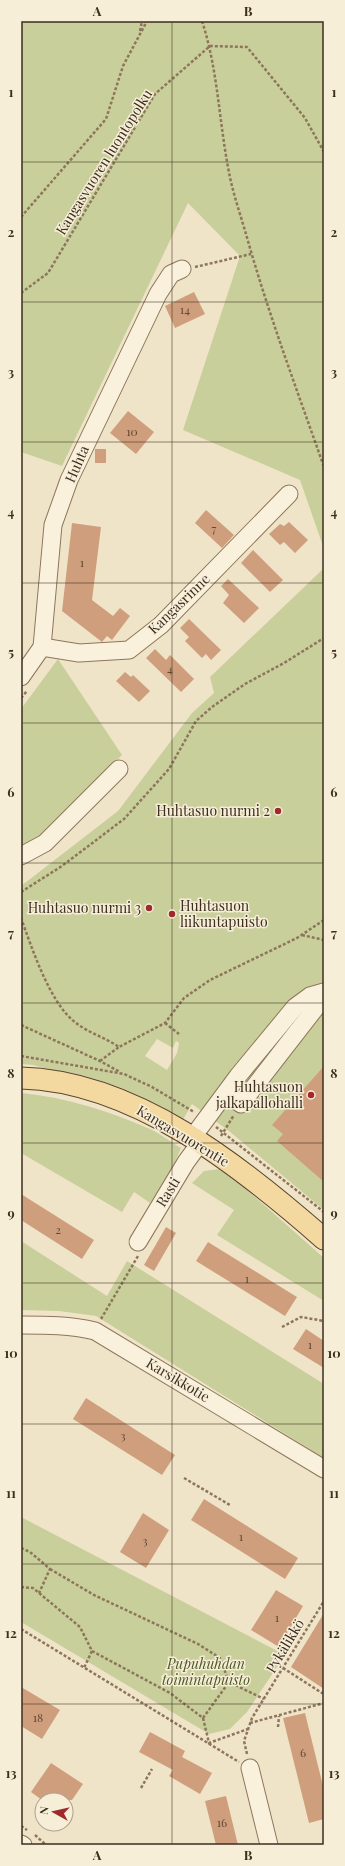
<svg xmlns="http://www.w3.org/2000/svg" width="345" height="1866" viewBox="0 0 345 1866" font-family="'Playfair Display',serif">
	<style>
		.green { fill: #c9cf9b; fill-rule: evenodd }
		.building { fill: #cf9f7d }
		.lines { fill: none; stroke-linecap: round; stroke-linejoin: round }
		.minor-casing { stroke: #8d765c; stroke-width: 19 }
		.major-casing { stroke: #5b4430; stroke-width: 23 }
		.path { stroke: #8d765c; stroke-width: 2.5; stroke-dasharray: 3 2; stroke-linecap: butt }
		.minor { stroke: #faf1dc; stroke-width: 17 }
		.major { stroke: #f3d9a0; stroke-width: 21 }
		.grid { fill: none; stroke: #3d2e20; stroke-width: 1; stroke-opacity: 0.55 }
		.poi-dot { fill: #9e2a2b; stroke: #f7eed8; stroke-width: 1.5 }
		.labels { text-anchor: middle; stroke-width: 3; stroke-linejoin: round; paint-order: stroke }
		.number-label { font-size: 12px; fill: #624a37 }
		.street-label { font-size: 14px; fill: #3d2e20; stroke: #f7eed8 }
		.poi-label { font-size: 14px; fill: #3d2e20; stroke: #f7eed8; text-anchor: end }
		.park-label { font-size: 14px; font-style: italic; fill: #4d5a26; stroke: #f7eed8 }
		.neatline { fill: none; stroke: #3d2e20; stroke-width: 1.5 }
		.grid-label { font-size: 13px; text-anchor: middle; font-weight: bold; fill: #3d2e20 }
	</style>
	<rect width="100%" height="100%" fill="#f0e4c8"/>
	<!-- green -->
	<g class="green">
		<polygon points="21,21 324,21 324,549 300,480 183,430 240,256 188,203 62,466 21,452"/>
		<path d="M324 568V1210L229 1131 192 1104 181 1123 107 1085 33 1065 21 1064V886L118 811 192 713 214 693 210 677ZM157 1039 173 1048 176 1041 179 1043 177 1053 167 1070 145 1056Z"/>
		<polygon points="58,659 122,755 38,840 21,846 21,709"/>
		<path d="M21 1093C65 1097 109 1111 150 1129 161 1134 171 1142 181 1148L172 1169 150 1203 134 1192 122 1212 21 1153Z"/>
		<polygon points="219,1169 245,1188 324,1258 324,1301 217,1235 234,1210 192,1183 204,1171"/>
		<polygon points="21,1241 107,1296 127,1261 324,1384 324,1458 96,1316 59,1311 21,1310"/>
		<polygon points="21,1517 285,1655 247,1712 230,1729 209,1734 21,1622"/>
	</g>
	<!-- building -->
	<g class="building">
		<polygon points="194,292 205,314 175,328 165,306"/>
		<polygon points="128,411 154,432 136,454 110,433"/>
		<rect x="95" y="449" width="11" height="14"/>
		<polygon points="206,510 234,535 222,548 195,523"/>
		<polygon points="289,522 308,540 295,553 284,542 280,545 269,534 280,524 284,526"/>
		<polygon points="72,523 101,527 92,600 113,616 120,608 130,616 112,640 107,636 102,642 62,611"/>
		<polygon points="253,550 283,580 270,592 241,563"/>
		<polygon points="228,579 259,608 244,623 223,603 229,595 221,586"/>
		<polygon points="189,619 221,650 211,660 206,654 202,658 185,641 189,637 180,628"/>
		<polygon points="155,649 166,660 170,655 194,679 181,692 146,658"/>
		<polygon points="125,672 131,677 133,675 150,691 139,702 116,681"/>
		<polygon points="324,1066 324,1182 277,1141 283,1134 272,1125"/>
		<polygon points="21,1194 94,1240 82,1259 21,1220"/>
		<polygon points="166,1227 176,1233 154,1271 144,1265"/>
		<polygon points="208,1242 297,1297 285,1316 196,1261"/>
		<polygon points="306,1329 324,1341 324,1368 293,1349"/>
		<polygon points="86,1398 175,1455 162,1475 73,1419"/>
		<polygon points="204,1499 298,1558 285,1579 191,1520"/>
		<polygon points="143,1513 169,1530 146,1568 120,1552"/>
		<polygon points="276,1590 303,1606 279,1647 251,1630"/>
		<polygon points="324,1613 324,1689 291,1667"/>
		<polygon points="21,1687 60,1710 42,1739 21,1726"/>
		<polygon points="305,1713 324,1790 324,1819 309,1823 283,1718"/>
		<polygon points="150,1732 185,1751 182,1757 212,1773 200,1794 169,1776 173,1770 139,1752"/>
		<polygon points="51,1763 83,1784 72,1800 42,1800 31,1792"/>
		<polygon points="226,1796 238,1845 216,1845 205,1801"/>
	</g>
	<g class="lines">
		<!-- minor casing -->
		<g class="minor-casing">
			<g id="minor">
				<polyline points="42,647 79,653 129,650 161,625 289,494"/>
				<polyline points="21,677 42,647 53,525 69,480 158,294 171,274 182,269"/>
				<polyline points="21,856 45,843 119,769"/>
				<polyline points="226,1093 241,1104 324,997"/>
				<polyline points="192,1138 238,1076 295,1007 310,996 324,992"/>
				<polyline points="138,1242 186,1162 200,1143"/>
				<path d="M21 1325C47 1325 70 1325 95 1331L324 1469"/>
				<polyline points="250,1768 269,1845"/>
				<polyline points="21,1844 23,1845"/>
			</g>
		</g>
		<!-- major casing -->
		<g class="major-casing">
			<path id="major" d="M21 1078C135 1081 242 1167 324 1239"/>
		</g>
		<!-- path -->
		<g class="path">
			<path d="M202 21C219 73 219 128 231 182 235 199 241 217 246 234 268 313 297 390 324 467"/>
			<polyline points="140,31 142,21"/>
			<polyline points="21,217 106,119 123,66 147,21"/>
			<polyline points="195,267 251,254"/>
			<polyline points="21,293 48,273 155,94 210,46 247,47 305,118 324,152"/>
			<polyline points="21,698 27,691"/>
			<polyline points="21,892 62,866 124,819 169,769 196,721 212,707 245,684 284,663 324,638"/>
			<path d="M21 918C32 948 50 1004 76 1023 89 1033 106 1038 119 1047L165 1023 184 998 210 980 297 938 324 920"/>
			<polyline points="302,935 324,940"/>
			<polyline points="165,1023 179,1034"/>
			<polyline points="21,1025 100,1061 120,1072"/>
			<polyline points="21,1056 124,1074 152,1087 194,1112"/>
			<polyline points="100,1061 119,1047"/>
			<polyline points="216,1127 324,1212"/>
			<polyline points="221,1136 234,1115"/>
			<polyline points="101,1319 138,1256"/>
			<polyline points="282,1327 301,1317 324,1321"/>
			<polyline points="184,1478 230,1505"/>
			<polyline points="21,1548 30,1552 50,1569 39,1593"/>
			<polyline points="50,1569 94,1595 198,1644 220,1658 229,1682 264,1699"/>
			<polyline points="21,1587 33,1588 80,1627 92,1651 84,1668"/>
			<polyline points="21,1629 239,1762"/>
			<polyline points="92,1651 170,1693 203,1718 209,1743 248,1729"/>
			<polyline points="283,1668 322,1693 324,1692"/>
			<polyline points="203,1718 229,1682"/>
			<polyline points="250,1723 324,1703"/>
			<polyline points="278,1727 279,1716"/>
			<polyline points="247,1754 244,1741 252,1718 324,1601"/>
			<polyline points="141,1788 152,1769"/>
			<polyline points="21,1826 27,1830"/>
			<polyline points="35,1835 46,1845"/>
		</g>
		<!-- minor -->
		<use href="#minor" class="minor"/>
		<!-- major -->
		<use href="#major" class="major"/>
	</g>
	<!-- grid -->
	<path class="grid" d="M172 21V1845M21 162H324M21 302H324M21 442H324M21 583H324M21 723H324M21 863H324M21 1003H324M21 1143H324M21 1283H324M21 1424H324M21 1564H324M21 1704H324"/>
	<!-- markers -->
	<g class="poi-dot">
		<circle cx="278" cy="811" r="4"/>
		<circle cx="149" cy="908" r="4"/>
		<circle cx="172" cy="914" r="4"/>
		<circle cx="311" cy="1095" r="4"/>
	</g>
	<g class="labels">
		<!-- number labels -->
		<g class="number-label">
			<text x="185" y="314">14</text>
			<text x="132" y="436">10</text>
			<text x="214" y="533">7</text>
			<text x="82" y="567">1</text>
			<text x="170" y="673">4</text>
			<text x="58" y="1234">2</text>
			<text x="247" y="1283">1</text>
			<text x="310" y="1349">1</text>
			<text x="123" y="1440">3</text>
			<text x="241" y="1541">1</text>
			<text x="145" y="1545">3</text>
			<text x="277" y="1622">1</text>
			<text x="38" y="1722">18</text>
			<text x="303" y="1757">6</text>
			<text x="222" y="1827">16</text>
		</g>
		<!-- street labels -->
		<g class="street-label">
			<text transform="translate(104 162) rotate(-58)" y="5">Kangasvuoren luontopolku</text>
			<text transform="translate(77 464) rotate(-66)" y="5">Huhta</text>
			<text transform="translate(179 604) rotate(-44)" y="5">Kangasrinne</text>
			<text transform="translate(183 1136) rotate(31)" y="5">Kangasvuorentie</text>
			<text transform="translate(168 1192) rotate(-58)" y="5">Rasti</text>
			<text transform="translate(178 1380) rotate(31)" y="5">Karsikkotie</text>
			<text transform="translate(285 1646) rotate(-59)" y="5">Pykälikkö</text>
		</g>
		<!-- poi labels -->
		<g class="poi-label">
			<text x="270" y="816">Huhtasuo nurmi 2</text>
			<text x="180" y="911" text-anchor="start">Huhtasuon<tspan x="180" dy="16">liikuntapuisto</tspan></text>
			<text x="141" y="913">Huhtasuo nurmi 3</text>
			<text x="303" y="1092">Huhtasuon<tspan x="303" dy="16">jalkapallohalli</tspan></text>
		</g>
		<!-- park labels -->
		<g class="park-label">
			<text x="206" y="1669">Pupuhuhdan<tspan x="206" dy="16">toimintapuisto</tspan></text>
		</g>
	</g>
	<!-- border -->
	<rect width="345" height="1866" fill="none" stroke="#f7eed8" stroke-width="44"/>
	<!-- north arrow -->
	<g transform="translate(54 1812) rotate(278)"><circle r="19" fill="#f7eed8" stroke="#ada18e"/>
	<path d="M0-3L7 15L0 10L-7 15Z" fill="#9e2a2b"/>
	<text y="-6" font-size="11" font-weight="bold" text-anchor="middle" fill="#3d2e20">N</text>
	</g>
	<rect x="22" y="22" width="301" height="1822" class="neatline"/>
	<g class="grid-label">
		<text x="97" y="16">A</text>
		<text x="248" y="16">B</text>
		<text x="11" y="97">1</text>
		<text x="334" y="97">1</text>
		<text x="11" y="237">2</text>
		<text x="334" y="237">2</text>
		<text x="11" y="377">3</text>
		<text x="334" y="377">3</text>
		<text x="11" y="517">4</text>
		<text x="334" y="517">4</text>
		<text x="11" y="657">5</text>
		<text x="334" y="657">5</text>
		<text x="11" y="797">6</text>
		<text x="334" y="797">6</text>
		<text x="11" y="938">7</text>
		<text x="334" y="938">7</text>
		<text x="11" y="1078">8</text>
		<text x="334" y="1078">8</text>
		<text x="11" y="1218">9</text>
		<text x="334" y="1218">9</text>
		<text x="11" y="1358">10</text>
		<text x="334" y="1358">10</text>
		<text x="11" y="1498">11</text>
		<text x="334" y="1498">11</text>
		<text x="11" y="1638">12</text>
		<text x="334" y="1638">12</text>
		<text x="11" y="1778">13</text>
		<text x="334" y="1778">13</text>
		<text x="97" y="1860">A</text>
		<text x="248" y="1860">B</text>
	</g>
</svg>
